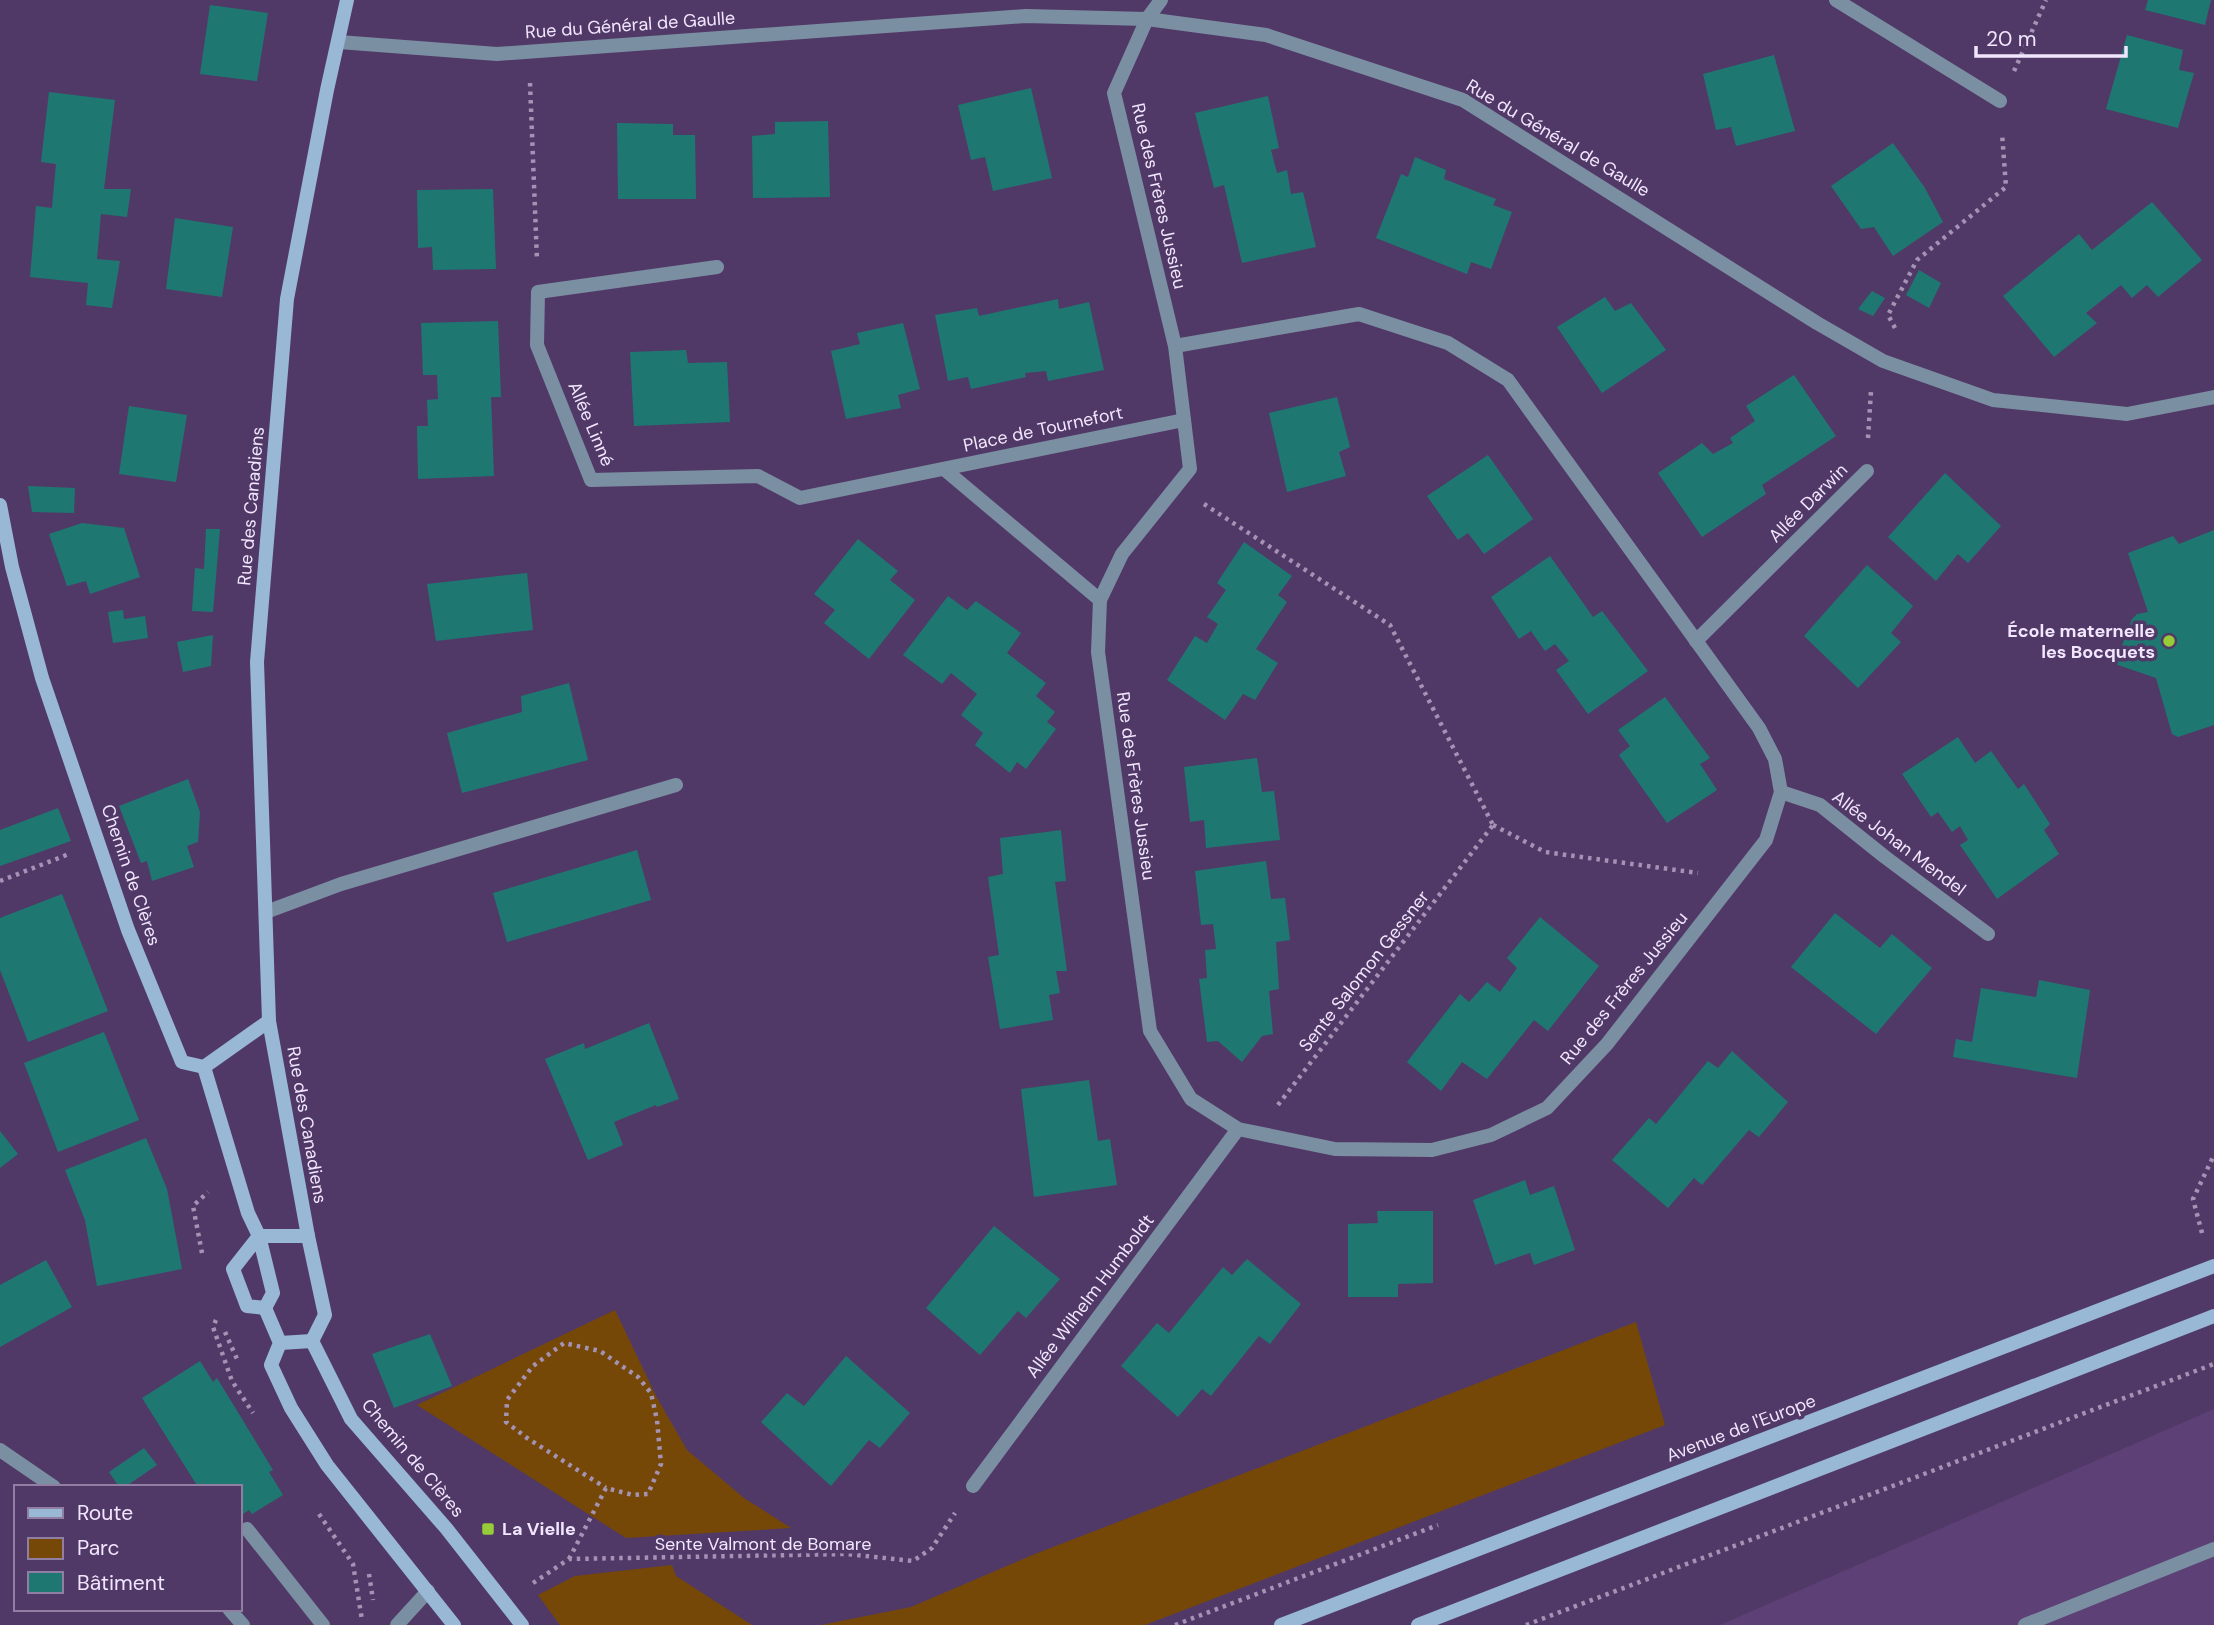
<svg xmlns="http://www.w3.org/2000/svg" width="2214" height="1625" viewBox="0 0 2214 1625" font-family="'DM Sans',sans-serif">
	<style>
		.built { fill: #5d4075 }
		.green { fill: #764808 }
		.building { fill: #1e7871 }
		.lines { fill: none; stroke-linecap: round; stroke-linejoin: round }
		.path { stroke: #a493b5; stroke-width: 4.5; stroke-dasharray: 3.5 5; stroke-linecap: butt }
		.lane { stroke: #7b8fa2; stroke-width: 14 }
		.street { stroke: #7b8fa2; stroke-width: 14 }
		.secondary { stroke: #98b8d6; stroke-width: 14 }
		.poi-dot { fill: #97cc38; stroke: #513967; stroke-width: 2.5 }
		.labels { text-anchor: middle; stroke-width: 7; stroke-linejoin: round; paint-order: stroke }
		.street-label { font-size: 18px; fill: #f1e6fd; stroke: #513967 }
		.poi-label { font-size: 18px; font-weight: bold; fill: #f1e6fd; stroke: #513967; text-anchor: end }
	</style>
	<rect width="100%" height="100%" fill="#513967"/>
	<!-- built -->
	<polygon class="built" points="2214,1409 2214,1625 1720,1625"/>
	<!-- green -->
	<g class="green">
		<polygon points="615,1310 656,1396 687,1450 744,1498 791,1528 626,1538 417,1405"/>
		<polygon points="1636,1322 1665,1425 1145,1625 821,1625 911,1607 1035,1554"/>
		<polygon points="672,1565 676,1576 752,1625 560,1625 538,1595 575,1576"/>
	</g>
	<!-- building -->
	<g class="building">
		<polygon points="2148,0 2211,0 2205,25 2145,10"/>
		<polygon points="210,5 268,13 257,81 200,74"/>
		<polygon points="2127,35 2183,50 2179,70 2194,73 2178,128 2106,109"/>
		<polygon points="1774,55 1795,131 1736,146 1731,127 1716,130 1703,74"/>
		<polygon points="1031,88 1052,178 993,191 985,157 971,160 958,105"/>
		<polygon points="49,92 115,100 104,189 131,189 127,217 101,214 97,259 120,261 112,308 86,305 88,283 30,277 36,206 52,208 54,185 56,164 41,162"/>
		<polygon points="1268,96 1279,148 1271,150 1277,173 1287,170 1291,194 1303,192 1316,247 1242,263 1224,185 1214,188 1195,113"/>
		<polygon points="828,121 830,197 753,198 752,136 775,134 775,122"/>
		<polygon points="617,123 673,124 673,135 695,135 696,199 618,199"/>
		<polygon points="1893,143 1925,188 1943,222 1893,256 1874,227 1861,229 1831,186"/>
		<polygon points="1415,157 1446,170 1444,179 1496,199 1493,205 1512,212 1491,269 1471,262 1467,274 1376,238 1401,174 1408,177"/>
		<polygon points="493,189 496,269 433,270 432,247 418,248 417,190"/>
		<polygon points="2152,202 2202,260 2158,297 2147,285 2132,298 2121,285 2086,313 2097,323 2054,357 2003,296 2079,234 2092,250"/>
		<polygon points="175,218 233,227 222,297 166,289"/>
		<polygon points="1919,270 1941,283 1929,308 1906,295"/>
		<polygon points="1872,291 1885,298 1873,316 1858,309"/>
		<polygon points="1605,297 1615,311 1631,303 1666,350 1602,393 1557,327"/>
		<polygon points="1058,299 1059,309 1089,302 1104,370 1048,381 1046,371 1025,373 1026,377 971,389 968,377 948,381 935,315 977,308 979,316"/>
		<polygon points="498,321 501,397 491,397 494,476 418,479 417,426 428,426 427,400 438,399 437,375 423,375 421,323"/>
		<polygon points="903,323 920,389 898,395 901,408 846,419 831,351 860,344 857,333"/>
		<polygon points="686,350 688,363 727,362 730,422 634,426 630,352"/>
		<polygon points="1794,375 1836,436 1762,485 1766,494 1702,537 1658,473 1702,443 1713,454 1733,443 1730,438 1755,421 1746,406"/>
		<polygon points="1337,397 1350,447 1339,452 1346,476 1287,492 1269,413"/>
		<polygon points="129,406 187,415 176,482 119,474"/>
		<polygon points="1488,455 1533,519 1484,554 1468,533 1458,540 1427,496"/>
		<polygon points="1945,473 2001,526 1968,563 1958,554 1936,581 1888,537"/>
		<polygon points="28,486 75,488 74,513 32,512"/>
		<polygon points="82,523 124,528 140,577 90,594 86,581 67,586 49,534"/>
		<polygon points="206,529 220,529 213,612 192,611 195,568 204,569"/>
		<polygon points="2214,530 2214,725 2178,737 2172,734 2156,678 2115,664 2132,619 2137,614 2148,612 2128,553 2173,536 2179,544"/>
		<polygon points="858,539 898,571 890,580 915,600 869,659 824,623 835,610 814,594"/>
		<polygon points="1244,542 1292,576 1278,595 1287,602 1256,649 1278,663 1255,700 1243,694 1225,720 1167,680 1195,636 1207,643 1218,624 1207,617 1226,590 1217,583"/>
		<polygon points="1550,556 1593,617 1602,611 1648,671 1588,714 1556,670 1569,661 1555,644 1545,651 1531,631 1519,639 1491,597"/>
		<polygon points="1867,565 1913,606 1891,633 1901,642 1858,688 1804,636"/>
		<polygon points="527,573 533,630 436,641 427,584"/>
		<polygon points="948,596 967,610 976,601 1021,633 1007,653 1046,683 1036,696 1055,712 1047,722 1056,729 1026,769 1017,762 1010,773 975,745 983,733 961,715 977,694 951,673 942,684 903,655"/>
		<polygon points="123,610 124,619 145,616 148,638 113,643 108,612"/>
		<polygon points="213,635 211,666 183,672 177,642"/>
		<polygon points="569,683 588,760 462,793 447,733 522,712 521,696"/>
		<polygon points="1665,697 1710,758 1700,764 1717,790 1667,823 1619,755 1630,746 1618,730"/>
		<polygon points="1958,737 1975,763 1991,751 2018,789 2024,784 2050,824 2044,830 2059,854 1997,899 1960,845 1968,840 1960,826 1952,832 1938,812 1931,817 1902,774"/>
		<polygon points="1257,758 1262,792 1274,791 1280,840 1206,848 1204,820 1190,822 1184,767"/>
		<polygon points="188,779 200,812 198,842 187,846 194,867 152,881 147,861 141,863 119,806"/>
		<polygon points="58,808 71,841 0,866 0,830"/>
		<polygon points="1061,830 1066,881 1055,882 1067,971 1056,971 1060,993 1049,995 1053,1020 1000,1029 988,957 999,955 988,877 1003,874 1000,838"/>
		<polygon points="637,850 651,900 507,942 493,893"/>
		<polygon points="1266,861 1271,899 1285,898 1290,940 1276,942 1279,989 1269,991 1273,1034 1262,1036 1242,1062 1218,1041 1207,1042 1199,979 1207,978 1205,950 1216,949 1213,924 1201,925 1195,871"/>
		<polygon points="62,894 108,1011 28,1042 0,970 0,918"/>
		<polygon points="1835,913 1880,948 1892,934 1932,968 1876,1034 1791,967"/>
		<polygon points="1540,917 1599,966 1548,1031 1534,1020 1487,1079 1462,1062 1441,1091 1407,1062 1460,994 1469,1002 1487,982 1500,992 1517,968 1507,958"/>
		<polygon points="2039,980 2090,990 2077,1078 1953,1057 1956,1039 1972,1042 1981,988 2036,997"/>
		<polygon points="649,1023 679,1099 657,1107 656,1105 614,1122 623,1145 588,1160 545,1059 584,1043 585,1049"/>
		<polygon points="104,1032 139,1120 58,1152 24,1063"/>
		<polygon points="1732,1051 1788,1102 1759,1137 1749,1130 1702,1185 1694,1178 1668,1208 1612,1160 1649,1118 1656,1124 1708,1061 1718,1068"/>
		<polygon points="1089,1080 1098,1141 1110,1139 1117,1185 1034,1197 1021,1089"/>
		<polygon points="0,1131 18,1154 0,1168"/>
		<polygon points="146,1138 167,1189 182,1269 97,1286 85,1220 65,1170"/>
		<polygon points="1525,1180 1530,1195 1554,1186 1575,1250 1534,1265 1530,1253 1495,1265 1473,1200"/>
		<polygon points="1377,1211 1433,1211 1433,1283 1398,1284 1398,1297 1348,1297 1348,1224 1378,1223"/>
		<polygon points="994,1226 1060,1279 1026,1318 1018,1311 980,1355 926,1308"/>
		<polygon points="1247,1259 1301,1304 1270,1344 1259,1336 1211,1396 1202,1389 1178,1417 1121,1366 1157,1323 1169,1333 1223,1267 1232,1275"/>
		<polygon points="46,1260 72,1307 0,1347 0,1285"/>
		<polygon points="430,1334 452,1386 394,1408 372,1354"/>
		<polygon points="846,1356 910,1413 880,1448 869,1440 831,1486 761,1422 787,1393 804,1406"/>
		<polygon points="200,1361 213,1382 217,1378 273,1470 269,1472 283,1495 252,1514 249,1510 240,1516 240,1487 198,1487 142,1398"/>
		<polygon points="144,1448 157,1465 125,1487 119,1487 109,1472"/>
	</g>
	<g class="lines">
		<!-- path -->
		<g class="path">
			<polyline points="2014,71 2046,0"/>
			<polyline points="530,83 537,260"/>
			<polyline points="1895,328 1888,315 1917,260 2006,187 2002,133"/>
			<polyline points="1868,438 1871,391"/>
			<polyline points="1204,504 1390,625 1493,825"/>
			<polyline points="1493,825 1545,852 1698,873"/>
			<polyline points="0,881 69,854"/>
			<polyline points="1278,1105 1493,825"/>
			<polyline points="2202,1233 2193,1199 2214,1155"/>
			<polyline points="202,1253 193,1206 208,1192"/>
			<polyline points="216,1320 213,1327 232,1381 253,1413"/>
			<polyline points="225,1332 237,1359"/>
			<polyline points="319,1514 353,1564 362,1620"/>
			<polyline points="569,1559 606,1488 633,1495 648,1494 661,1464 657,1420 651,1393 638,1377 600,1351 564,1343 533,1366 507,1400 506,1422 527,1438 606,1488"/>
			<polyline points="369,1574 373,1600"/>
			<polyline points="533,1583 569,1559 847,1554 913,1561 932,1548 955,1513"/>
			<polyline points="1175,1625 1438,1525"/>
			<polyline points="1526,1625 2214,1364"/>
		</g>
		<!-- lane -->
		<g class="lane">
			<polyline points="266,912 341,884 676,785"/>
			<polyline points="247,1529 323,1625"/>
			<polyline points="2025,1625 2214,1549"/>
		</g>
		<!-- street -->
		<g class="street">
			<polyline points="1161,0 1147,19 1114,93 1175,346 1190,469 1122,554 1100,600 1098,652 1150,1031 1191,1099 1238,1129 1335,1149 1432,1150 1491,1135 1547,1108 1607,1044 1766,840 1781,792 1775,759 1759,728 1508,380 1448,343 1359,314 1175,346"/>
			<polyline points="1836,0 2000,101"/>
			<polyline points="339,42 497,54 1026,16 1147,19 1266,35 1463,100 1817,323 1883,361 1993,400 2127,414 2214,397"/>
			<polyline points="717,267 538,292 537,345 591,480 758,476 800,498 1184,420"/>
			<polyline points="944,469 1100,600"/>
			<polyline points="1696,641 1867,471"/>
			<polyline points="1781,792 1820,805 1885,857 1988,934"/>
			<polyline points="0,1450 54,1487"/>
			<polyline points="973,1486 1238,1129"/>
			<polyline points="229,1609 243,1625"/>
			<polyline points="397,1625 428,1591"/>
		</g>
		<!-- secondary -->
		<g class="secondary">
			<polyline points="0,505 12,567 42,678 128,930 182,1062 204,1067"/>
			<polyline points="204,1067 248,1213 259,1236 273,1293 265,1308"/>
			<polyline points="204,1067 269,1021"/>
			<polyline points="259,1236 308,1236 325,1315 312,1341"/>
			<polyline points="259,1236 233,1269 247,1306 265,1308"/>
			<polyline points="308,1236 269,1021 257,662 287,299 327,90 347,0"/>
			<polyline points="265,1308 280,1343 271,1365 291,1408 327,1465 454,1625"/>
			<polyline points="312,1341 351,1419 446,1528 522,1625"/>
			<polyline points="280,1343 312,1341"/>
			<polyline points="1281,1625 2214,1266"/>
			<polyline points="1418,1625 2214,1316"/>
		</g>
	</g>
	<!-- markers -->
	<g class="poi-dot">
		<circle cx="2169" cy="641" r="7"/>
		<rect x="481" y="1522" width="14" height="14" rx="3.5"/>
	</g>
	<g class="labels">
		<!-- street labels -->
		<g class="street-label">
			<text transform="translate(630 25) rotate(-4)" y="6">Rue du Général de Gaulle</text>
			<text transform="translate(1558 138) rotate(31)" y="6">Rue du Général de Gaulle</text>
			<text transform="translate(1159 196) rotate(77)" y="6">Rue des Frères Jussieu</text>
			<text transform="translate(591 424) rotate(67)" y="6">Allée Linné</text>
			<text transform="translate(1043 429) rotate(-12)" y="6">Place de Tournefort</text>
			<text transform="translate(1808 503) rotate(-45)" y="6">Allée Darwin</text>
			<text transform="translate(251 506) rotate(-85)" y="6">Rue des Canadiens</text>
			<text transform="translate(1136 786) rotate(82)" y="6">Rue des Frères Jussieu</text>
			<text transform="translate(1899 843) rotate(37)" y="6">Allée Johan Mendel</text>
			<text transform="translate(131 875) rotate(71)" y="6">Chemin de Clères</text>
			<text transform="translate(1364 971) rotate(-52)" y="6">Sente Salomon Gessner</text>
			<text transform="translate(1624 988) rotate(-51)" y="6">Rue des Frères Jussieu</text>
			<text transform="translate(307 1125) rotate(80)" y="6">Rue des Canadiens</text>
			<text transform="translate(1090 1296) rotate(-53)" y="6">Allée Wilhelm Humboldt</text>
			<text transform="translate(1741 1428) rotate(-21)" y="6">Avenue de l'Europe</text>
			<text transform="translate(413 1458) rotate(50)" y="6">Chemin de Clères</text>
			<text x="763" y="1550">Sente Valmont de Bomare</text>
		</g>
		<!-- poi labels -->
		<g class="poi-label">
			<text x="2155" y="637">École maternelle<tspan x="2155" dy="21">les Bocquets</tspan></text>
			<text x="502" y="1535" text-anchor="start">La Vielle</text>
		</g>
	</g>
	<!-- legend -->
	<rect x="14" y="1485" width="228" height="126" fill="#513967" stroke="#917ea3" stroke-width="2"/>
	<rect x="28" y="1508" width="35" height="10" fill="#98b8d6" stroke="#917ea3" stroke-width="2"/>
	<text x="77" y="1520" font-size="21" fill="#f1e6fd">Route</text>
	<rect x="28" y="1538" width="35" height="21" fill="#764808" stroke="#917ea3" stroke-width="2"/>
	<text x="77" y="1555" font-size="21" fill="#f1e6fd">Parc</text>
	<rect x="28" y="1572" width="35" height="21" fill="#1e7871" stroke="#917ea3" stroke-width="2"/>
	<text x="77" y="1590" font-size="21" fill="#f1e6fd">Bâtiment</text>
	<!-- scale -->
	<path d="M1976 46v10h150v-10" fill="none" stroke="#f1e6fd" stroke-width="3.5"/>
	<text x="1986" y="46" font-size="21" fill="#f1e6fd" stroke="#513967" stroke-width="5" paint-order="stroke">20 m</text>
</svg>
